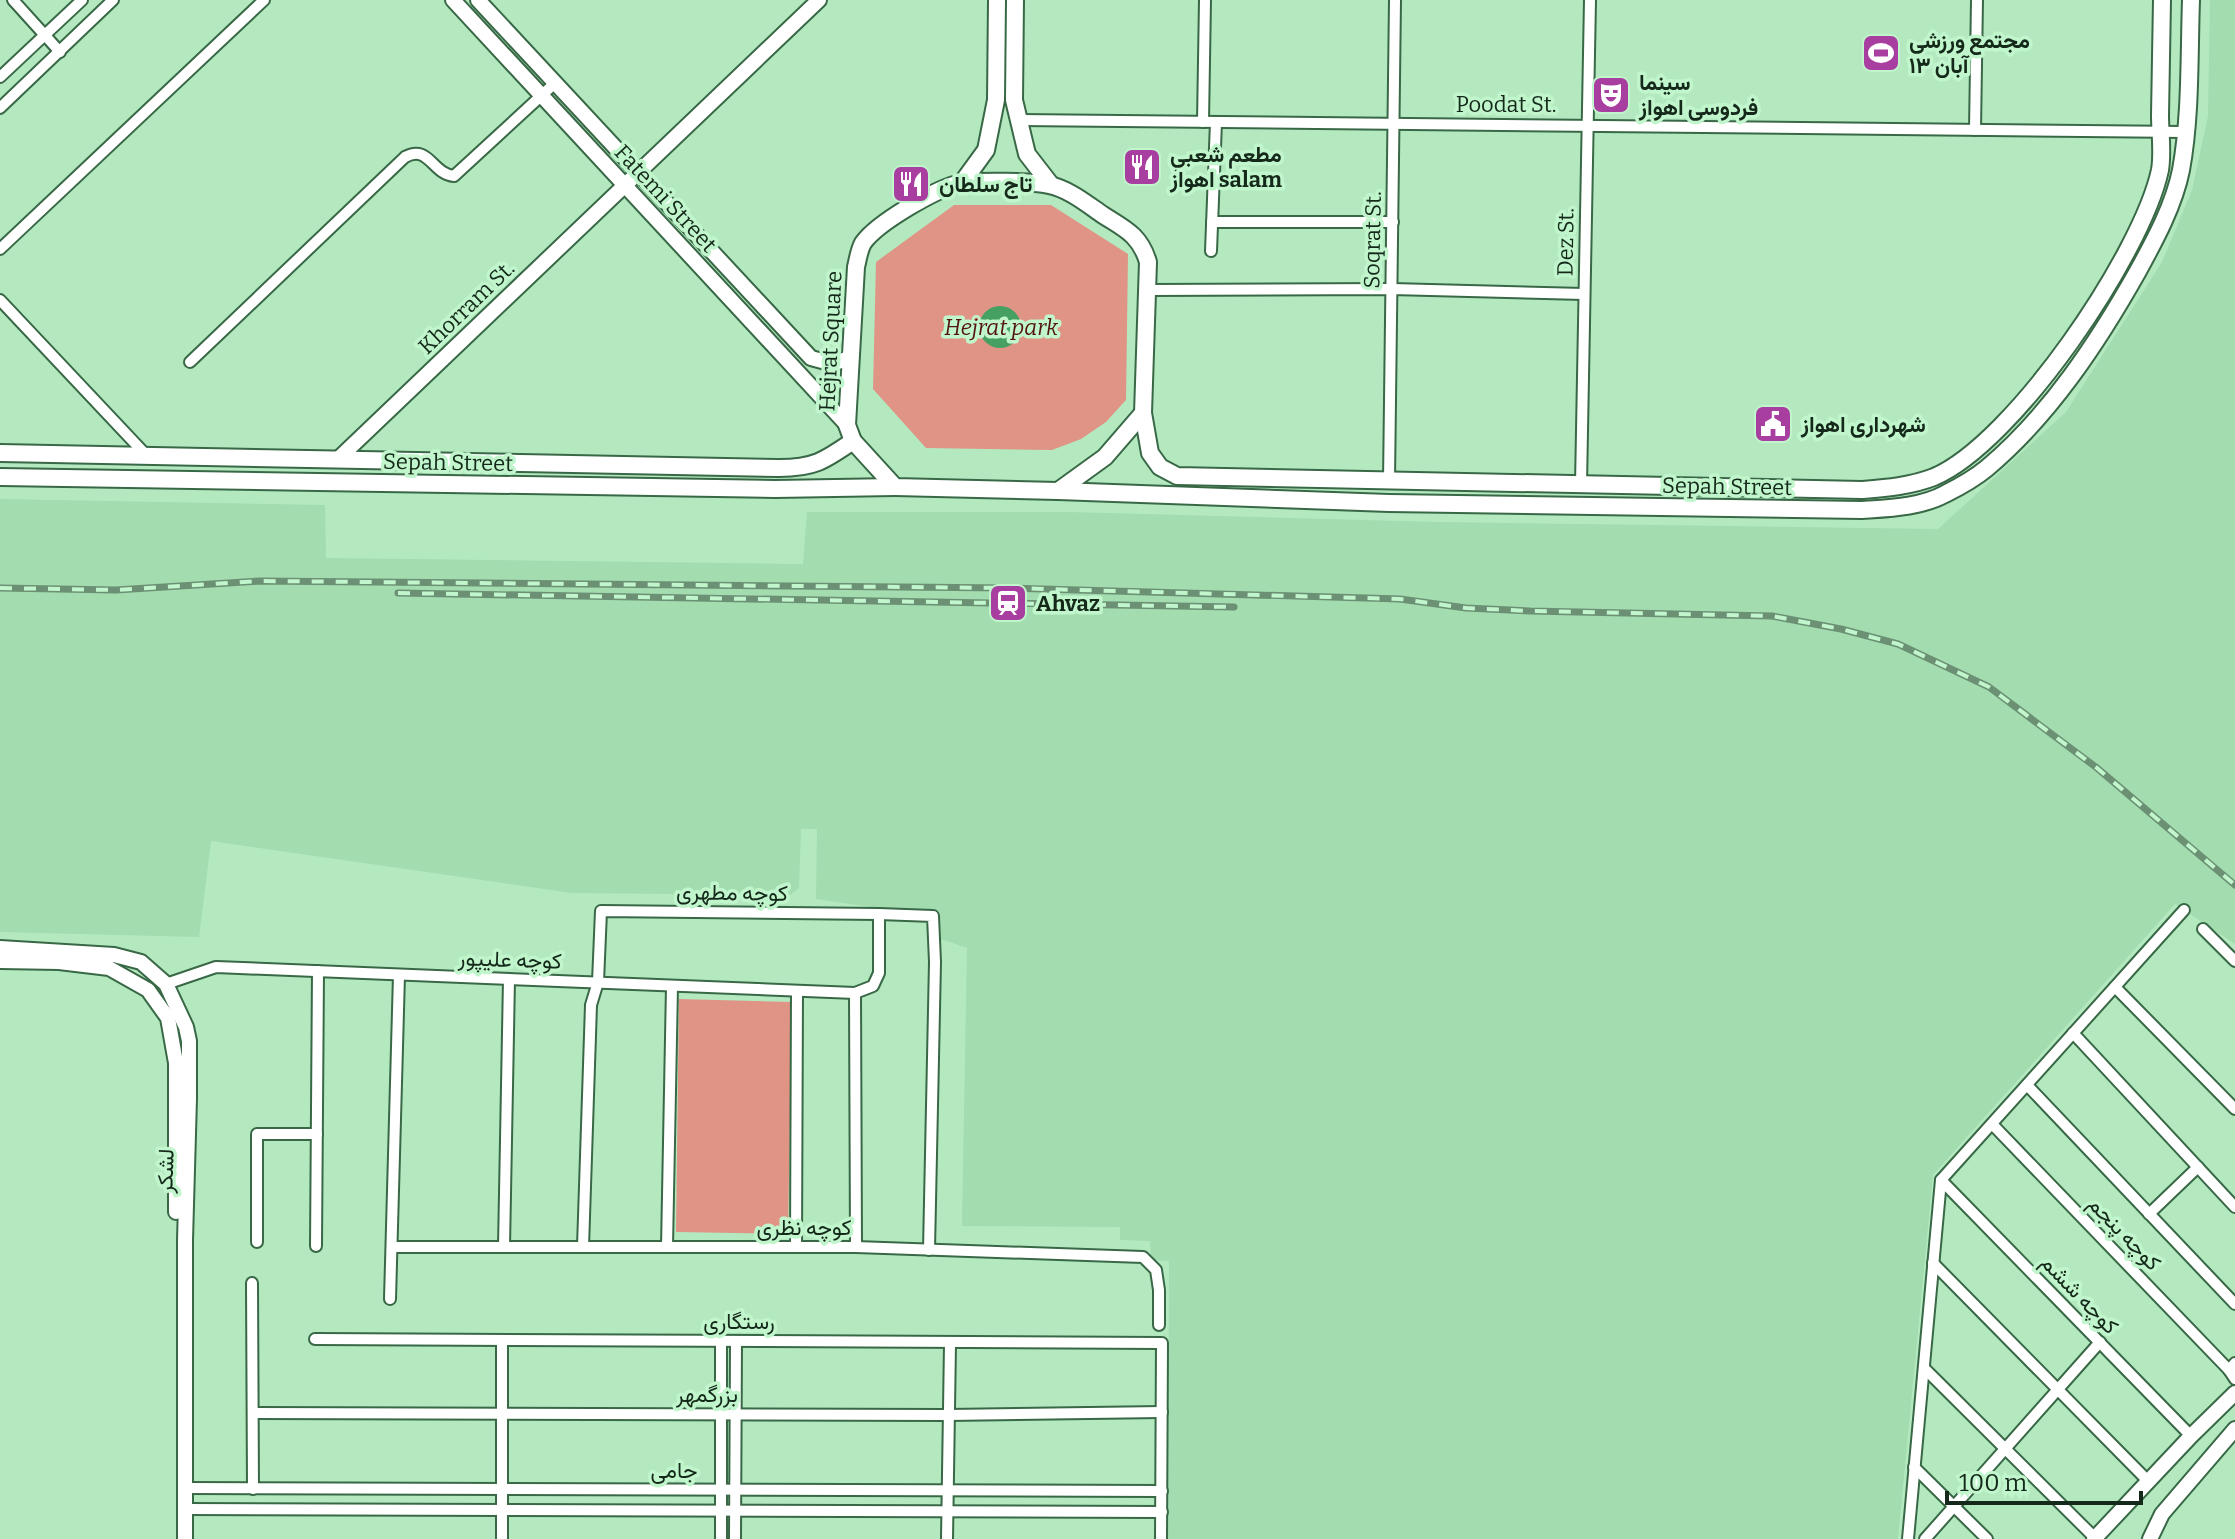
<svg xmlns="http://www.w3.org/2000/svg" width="2235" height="1539" viewBox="0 0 2235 1539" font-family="Bitter,Vazirmatn,serif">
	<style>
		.built { fill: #a2dcaf }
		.green { fill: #df9486 }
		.water { fill: #46a061 }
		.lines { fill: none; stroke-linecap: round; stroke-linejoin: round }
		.street-casing { stroke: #386845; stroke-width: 14 }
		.secondary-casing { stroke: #386845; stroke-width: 18 }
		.primary-casing { stroke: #386845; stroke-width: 20 }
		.street { stroke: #fff; stroke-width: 10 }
		.secondary { stroke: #fff; stroke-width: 14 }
		.primary { stroke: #fff; stroke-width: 16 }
		.rail-casing { stroke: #6b9073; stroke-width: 7 }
		.rail { stroke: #c1f6cd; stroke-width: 4; stroke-dasharray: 12; stroke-linecap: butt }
		.labels { text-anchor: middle; stroke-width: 7; stroke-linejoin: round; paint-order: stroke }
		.poi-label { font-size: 22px; font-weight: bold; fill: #15291a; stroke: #c1f6cd; text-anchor: start }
		.street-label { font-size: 22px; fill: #15291a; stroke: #c1f6cd }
		.park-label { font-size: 22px; font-style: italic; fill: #53140c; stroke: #c1f6cd }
	</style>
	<rect width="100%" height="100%" fill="#b4e9c0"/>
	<!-- built -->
	<polygon class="built" points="2210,0 2235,0 2235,944 2175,904 1933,1175 1898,1539 1168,1539 1169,1261 1151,1260 1150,1241 1120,1240 1120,1227 962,1226 967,948 941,939 939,911 933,916 816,899 817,829 801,829 799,888 790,895 572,893 211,841 199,937 0,932 0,499 325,505 326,558 803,564 807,512 1070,512 1439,522 1938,529 2066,412 2162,262 2192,190 2208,116"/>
	<!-- green -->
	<g class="green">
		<polygon points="954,205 1051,205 1128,254 1126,400 1106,422 1081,439 1052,450 926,448 873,389 876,262"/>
		<polygon points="679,999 792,1002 788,1234 676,1232"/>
	</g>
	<!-- water -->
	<circle class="water" cx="1000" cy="327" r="21"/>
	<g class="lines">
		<!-- street casing -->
		<g class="street-casing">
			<g id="street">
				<polyline points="13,0 60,52"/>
				<polyline points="0,77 82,0"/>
				<polyline points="0,108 113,0"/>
				<polyline points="1019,120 2185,132"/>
				<polyline points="1203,122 1205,0"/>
				<polyline points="1975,130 1977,0"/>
				<polyline points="1212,222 1393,222"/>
				<polyline points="0,249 264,0"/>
				<polyline points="1211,251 1216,122"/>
				<polyline points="1148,290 1392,289 1584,294"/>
				<polyline points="0,300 147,456"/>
				<path d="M190 362 405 157C429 144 432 174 454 176L555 83"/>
				<polyline points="1389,481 1395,0"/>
				<polyline points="1581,485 1590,0"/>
				<polyline points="2203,929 2235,961"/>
				<polyline points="166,984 216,967 855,993 873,986 879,973 879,914"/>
				<polyline points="2115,987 2235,1109"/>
				<polyline points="855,993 856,1247"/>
				<polyline points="2073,1033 2235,1207"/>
				<polyline points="2027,1085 2235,1304"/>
				<polyline points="1992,1124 2229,1370"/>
				<polyline points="1941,1180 2191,1436"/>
				<polyline points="2149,1214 2198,1167"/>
				<polyline points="257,1242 257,1134 317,1134"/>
				<polyline points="316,1246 318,971"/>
				<polyline points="392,1247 856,1247 1143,1257 1156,1270 1159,1290 1159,1325"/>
				<polyline points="504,1247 509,979"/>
				<polyline points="583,1247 591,1005 598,982 601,911 879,914 933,916 935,962 929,1250"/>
				<polyline points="667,1247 672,986"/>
				<polyline points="796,1247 797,991"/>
				<polyline points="1933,1263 2148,1481"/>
				<polyline points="252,1283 253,1489"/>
				<polyline points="390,1299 399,975"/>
				<polyline points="315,1339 1162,1343 1161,1539"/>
				<polyline points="2235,1363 2229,1370 2235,1379"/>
				<polyline points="1924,1368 2095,1538"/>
				<polyline points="253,1413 948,1415 1162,1412"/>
				<polyline points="1914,1467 1987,1539"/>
				<polyline points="186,1488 1162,1491"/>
				<polyline points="185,1509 1162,1512"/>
				<polyline points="502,1539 502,1341"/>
				<polyline points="721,1539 721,1341"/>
				<polyline points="735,1539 736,1341"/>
				<polyline points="947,1539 950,1344"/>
				<polyline points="1908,1539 1941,1180 2184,910"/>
				<polyline points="1925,1539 2100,1342"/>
			</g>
		</g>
		<!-- secondary casing -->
		<g class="secondary-casing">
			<g id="secondary">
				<polyline points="453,0 847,425"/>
				<polyline points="478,0 811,358 833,364 851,357"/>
				<polyline points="337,460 819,0"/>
				<polyline points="0,948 114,955 141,962 166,984 186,1027 189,1041 189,1098 185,1240 185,1539"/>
				<polyline points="0,961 59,962 109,968 148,990 168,1018 176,1063 176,1212"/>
				<polyline points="2094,1539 2191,1436 2235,1393"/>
				<polyline points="2150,1539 2162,1514 2235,1429"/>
			</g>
		</g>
		<!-- primary casing -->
		<g class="primary-casing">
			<g id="primary">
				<polyline points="1015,0 1014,100 1027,154 1051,185"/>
				<polyline points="962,183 986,150 996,100 997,0"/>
				<path d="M1143 413 1105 457 1058 491 895 487 853 441 847 425 856 267C858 259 859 250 863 243 877 223 938 187 962 183 981 181 1031 181 1049 185 1069 189 1087 204 1103 215 1125 229 1140 235 1148 262L1143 413 1150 453 1160 467 1177 476 1862 490C1886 488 1911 486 1934 477 2014 443 2142 254 2160 170 2163 153 2160 133 2160 115 2161 77 2161 38 2162 0"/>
				<path d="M0 453 779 468C814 468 824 461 853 441"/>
				<polyline points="0,477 775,489 895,487"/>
				<path d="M1058 491 1389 503 1862 510C1890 508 1921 507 1945 494 1959 487 1975 478 1987 468 2050 415 2098 342 2138 271 2155 240 2174 205 2181 170 2191 115 2189 56 2191 0"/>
			</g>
		</g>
		<!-- street -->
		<use href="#street" class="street"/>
		<!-- secondary -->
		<use href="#secondary" class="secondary"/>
		<!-- primary -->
		<use href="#primary" class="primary"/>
		<!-- rail casing -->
		<g class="rail-casing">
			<g id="rail">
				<polyline points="0,588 116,590 260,581 1010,588 1400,599 1466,608 1530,611 1772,616 1841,629 1898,644 1989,687 2097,768 2235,885"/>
				<polyline points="398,593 1234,607"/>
			</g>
		</g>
		<!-- rail -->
		<use href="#rail" class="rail"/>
	</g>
	<!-- icons -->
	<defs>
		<g id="stadium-square" transform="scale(2)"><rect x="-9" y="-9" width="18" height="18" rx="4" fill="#a83ea0" stroke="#c1f6cd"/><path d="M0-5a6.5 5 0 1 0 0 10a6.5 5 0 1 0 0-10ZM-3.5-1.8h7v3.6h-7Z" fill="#fff"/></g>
		<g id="theatre-square" transform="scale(2)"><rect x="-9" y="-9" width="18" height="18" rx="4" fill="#a83ea0" stroke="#c1f6cd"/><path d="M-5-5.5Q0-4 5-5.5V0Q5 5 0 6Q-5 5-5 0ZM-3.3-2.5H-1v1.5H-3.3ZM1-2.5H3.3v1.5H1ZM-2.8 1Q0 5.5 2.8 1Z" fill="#fff"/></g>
		<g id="restaurant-square" transform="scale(2)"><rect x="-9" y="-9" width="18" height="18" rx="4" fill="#a83ea0" stroke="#c1f6cd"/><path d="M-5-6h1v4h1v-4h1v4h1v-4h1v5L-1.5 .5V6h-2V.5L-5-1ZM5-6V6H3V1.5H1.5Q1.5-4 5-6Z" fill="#fff"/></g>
		<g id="civic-square" transform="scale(2)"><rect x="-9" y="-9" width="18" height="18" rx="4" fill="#a83ea0" stroke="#c1f6cd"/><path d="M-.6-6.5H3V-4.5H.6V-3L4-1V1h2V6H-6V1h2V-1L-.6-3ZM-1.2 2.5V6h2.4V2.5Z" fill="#fff"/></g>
		<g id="station-square" transform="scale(2)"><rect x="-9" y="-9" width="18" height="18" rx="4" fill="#a83ea0" stroke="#c1f6cd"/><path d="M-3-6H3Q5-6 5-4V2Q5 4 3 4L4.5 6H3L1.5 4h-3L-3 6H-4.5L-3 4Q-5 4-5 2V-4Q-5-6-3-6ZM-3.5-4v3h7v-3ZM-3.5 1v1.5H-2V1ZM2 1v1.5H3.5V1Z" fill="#fff"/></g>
	</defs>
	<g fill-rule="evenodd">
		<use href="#stadium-square" x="1881" y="53"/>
		<use href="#theatre-square" x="1611" y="95"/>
		<use href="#restaurant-square" x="1142" y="167"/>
		<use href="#restaurant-square" x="911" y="184"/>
		<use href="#civic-square" x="1773" y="424"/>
		<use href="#station-square" x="1008" y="603"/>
	</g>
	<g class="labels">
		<!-- poi labels -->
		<g class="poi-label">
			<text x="1909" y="48">مجتمع ورزشی<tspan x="1909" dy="25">۱۳ آبان</tspan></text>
			<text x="1639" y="90">سینما<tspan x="1639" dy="25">فردوسی اهواز</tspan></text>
			<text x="1170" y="162">مطعم شعبي<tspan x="1170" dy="25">اهواز salam</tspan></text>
			<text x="939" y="192">تاج سلطان</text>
			<text x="1801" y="432">شهرداری اهواز</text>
			<text x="1036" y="611">Ahvaz</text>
		</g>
		<!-- street labels -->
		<g class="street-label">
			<text x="1506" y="112">Poodat St.</text>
			<text transform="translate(666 198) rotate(47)" y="8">Fatemi Street</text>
			<text transform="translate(1372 240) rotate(-89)" y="8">Soqrat St.</text>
			<text transform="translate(1565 242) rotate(-89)" y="8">Dez St.</text>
			<text transform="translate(466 307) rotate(-44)" y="8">Khorram St.</text>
			<text transform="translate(830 341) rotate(-87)" y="8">Hejrat Square</text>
			<text transform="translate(448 462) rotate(1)" y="8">Sepah Street</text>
			<text transform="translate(1727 486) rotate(1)" y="8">Sepah Street</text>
			<text transform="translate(732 892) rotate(1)" y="8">کوچه مطهری</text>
			<text transform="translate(510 959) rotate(2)" y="8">کوچه علیپور</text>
			<text transform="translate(165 1171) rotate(-88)" y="8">لشکر</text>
			<text x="804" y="1235">کوچه نظری</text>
			<text transform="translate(2125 1233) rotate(46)" y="8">کوچه پنجم</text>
			<text transform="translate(2080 1294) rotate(46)" y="8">کوچه ششم</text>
			<text x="739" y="1329">رستگاری</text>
			<text x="707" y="1402">بزرگمهر</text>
			<text x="674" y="1478">جامی</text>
		</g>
		<!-- park labels -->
		<g class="park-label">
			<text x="1001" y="335">Hejrat park</text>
		</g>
	</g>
	<!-- scale -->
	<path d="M1947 1491v12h194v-12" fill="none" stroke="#15291a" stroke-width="4"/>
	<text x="1959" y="1491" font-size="24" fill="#15291a" stroke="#c1f6cd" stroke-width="6" paint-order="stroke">100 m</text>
</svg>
